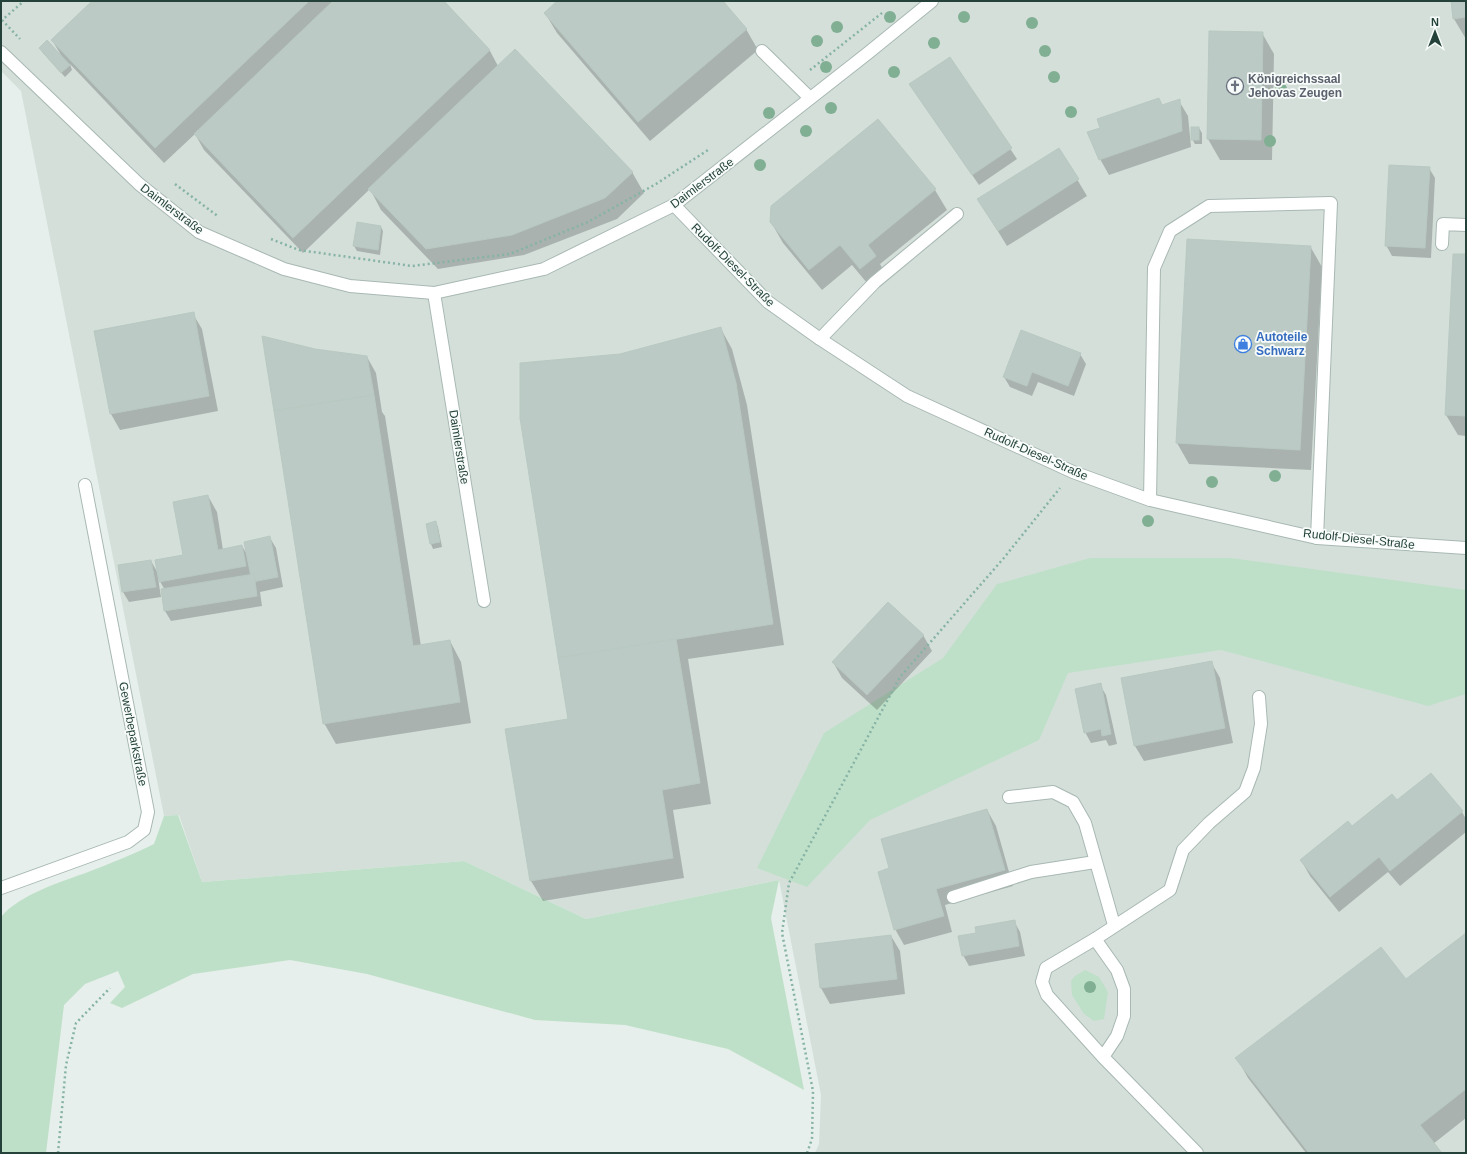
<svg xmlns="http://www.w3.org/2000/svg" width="1467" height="1154" viewBox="0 0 1467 1154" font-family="Arial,sans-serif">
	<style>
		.built { fill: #d4dfda }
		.green { fill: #bfe0c8 }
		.shadow { fill: #0003 }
		.building { fill: #bbcac4; stroke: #b8c9c2 }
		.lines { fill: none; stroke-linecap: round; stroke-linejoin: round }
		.minor-casing { stroke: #a8b8b2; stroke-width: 14 }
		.path { stroke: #86b3a5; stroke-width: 2.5; stroke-dasharray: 2 3; stroke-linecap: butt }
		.minor { stroke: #fff; stroke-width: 12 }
		.tree { fill: #80af93 }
		.labels { text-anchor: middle; stroke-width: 3.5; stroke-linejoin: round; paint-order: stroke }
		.worship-label { font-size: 12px; font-weight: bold; fill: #5b616d; stroke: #f7fbf9; text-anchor: start }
		.street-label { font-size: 12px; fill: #24423a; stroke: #f7fbf9 }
		.shop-label { font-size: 12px; font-weight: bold; fill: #366cbe; stroke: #f7fbf9; text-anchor: start }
	</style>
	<rect width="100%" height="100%" fill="#e6efeb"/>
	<!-- built -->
	<polygon class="built" points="1,1 1466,1 1466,1153 815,1153 819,1144 821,1095 779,880 586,919 464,861 202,882 179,815 164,816 21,91 1,71"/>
	<!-- green -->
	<g class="green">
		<polygon points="1090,558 1231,558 1466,590 1466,694 1428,706 1221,650 1068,673 1039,740 870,820 807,887 757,868 824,733 943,658 997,584"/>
		<path d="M178 815 202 882 464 861 586 919 779 880 771 918 804 1090 728 1049 625 1025 535 1020 367 974 290 960 193 974 122 1008 110 1003 125 987 118 971 85 984 64 1005 46 1153H1V917C20 894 61 882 88 872 111 863 132 855 154 844L164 816Z"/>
		<polygon points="1085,970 1099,977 1108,992 1104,1019 1094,1021 1084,1014 1072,995 1071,981 1075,976"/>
	</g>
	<!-- shadow -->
	<g class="shadow">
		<polygon points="94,1 442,1 490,51 498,66 632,172 644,193 617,219 524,255 438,269 381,210 370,189 303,253 204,150 195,134 164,163 70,64 72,70 65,77 43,53 40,48 61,55 52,40"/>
		<polygon points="559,1 721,1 746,29 758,50 650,141 557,33 545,13"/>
		<polygon points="1452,1 1466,1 1466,39 1454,19"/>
		<polygon points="1262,33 1274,54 1272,160 1220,160 1208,139"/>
		<polygon points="950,58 1017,159 979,185 917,95"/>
		<polygon points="1179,101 1188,116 1191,147 1109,175 1100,159 1101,129"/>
		<polygon points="878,120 935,190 947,210 880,264 887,277 872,289 852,265 822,290 783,243 771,222"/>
		<polygon points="1199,128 1202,133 1202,144 1195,144 1192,139"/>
		<polygon points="1059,149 1087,196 1007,246 988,215"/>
		<polygon points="1429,168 1435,178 1431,258 1392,256 1386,245"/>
		<polygon points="358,223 381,227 383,231 380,255 357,251 354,246"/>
		<polygon points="1310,246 1322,267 1311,470 1189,464 1177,443"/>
		<polygon points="1466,255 1466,436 1458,435 1446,415"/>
		<polygon points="193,314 202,329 218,411 120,430 111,414 95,331"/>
		<polygon points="721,329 732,349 747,405 784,645 688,659 711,804 673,810 684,878 543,901 531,881 569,720 621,355"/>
		<polygon points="315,350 367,357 376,373 382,412 385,416 421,646 450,641 461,662 471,723 336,744 324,723"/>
		<polygon points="1080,354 1086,364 1074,396 1038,382 1032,396 1010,387 1004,377"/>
		<polygon points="208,496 217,512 223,550 242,546 248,556 270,538 276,548 283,587 260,592 262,606 171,621 165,611 165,590 158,578 161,597 129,602 123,592 151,561 159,575 184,556"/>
		<polygon points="436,523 438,527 442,547 433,549 431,544"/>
		<polygon points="923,635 932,651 877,710 842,678 833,662"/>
		<polygon points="1211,662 1220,678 1233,743 1144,761 1135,746"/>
		<polygon points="1100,685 1106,695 1117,744 1109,746 1106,740 1091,743 1085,732"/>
		<polygon points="1431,774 1462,812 1466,819 1466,832 1400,886 1388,872 1339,912 1310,876 1301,860 1397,802"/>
		<polygon points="987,810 996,826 1013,886 945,905 952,932 904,945 895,929 890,869"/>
		<polygon points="1014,921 1020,932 1025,956 969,966 963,955 977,934"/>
		<polygon points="1466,934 1466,1118 1433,1144 1440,1153 1306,1153 1248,1078 1237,1058 1405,981"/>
		<polygon points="891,936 900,951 905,994 830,1004 821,988 816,944"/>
	</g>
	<!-- building -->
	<g class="building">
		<polygon points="92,1 309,1 155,148 51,40"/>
		<polygon points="333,1 444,1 490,50 293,238 194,134"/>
		<polygon points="557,1 723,1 747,29 638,122 544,13"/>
		<polygon points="1451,1 1466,1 1466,17 1453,19"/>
		<polygon points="1209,31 1263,32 1261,140 1207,139"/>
		<polygon points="47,40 70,65 61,73 39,48"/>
		<polygon points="515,49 633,172 605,198 512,235 426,249 368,189"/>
		<polygon points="950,57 1012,148 972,175 909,84"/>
		<polygon points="1159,98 1162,105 1180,99 1182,131 1099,160 1087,132 1100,128 1097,119"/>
		<polygon points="878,119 936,189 868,245 876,256 860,269 840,245 809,270 770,222 771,206"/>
		<rect x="1191" y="127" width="8" height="13"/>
		<polygon points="1059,148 1079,179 998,231 977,199"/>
		<polygon points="1389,165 1430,167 1425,248 1385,246"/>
		<polygon points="357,222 381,226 378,250 353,246"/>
		<polygon points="1187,239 1311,246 1300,450 1176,443"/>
		<polygon points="1453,254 1466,254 1466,416 1445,415"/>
		<polygon points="194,312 209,396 110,414 94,331"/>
		<polygon points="721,327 736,383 773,624 558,658 520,418 520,363 620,354"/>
		<polygon points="1021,330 1081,353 1068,386 1032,372 1027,386 1003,377"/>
		<polygon points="262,336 315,349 367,356 374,395 274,411"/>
		<polygon points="374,395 413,646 450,640 460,702 323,724 274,411"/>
		<polygon points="208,495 218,550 242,545 246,566 159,582 155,560 183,555 173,502"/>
		<polygon points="436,521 440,542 430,544 426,524"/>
		<polygon points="270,536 278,577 252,582 244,542"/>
		<polygon points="151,560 156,587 122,592 118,565"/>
		<polygon points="254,574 257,596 164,611 161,589"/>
		<polygon points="888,602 924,635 867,695 832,662"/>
		<polygon points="676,639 700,783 662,790 673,858 530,881 505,729 568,719 558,658"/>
		<polygon points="1212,661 1225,728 1134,746 1121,678"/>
		<polygon points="1101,683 1111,734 1102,736 1101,729 1084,733 1075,689"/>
		<polygon points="1431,773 1463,811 1390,871 1379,857 1330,897 1300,860 1348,821 1352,826 1392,794 1397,800"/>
		<polygon points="987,809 1005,870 936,889 944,916 894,930 878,872 889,868 881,839"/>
		<polygon points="1015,920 1019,946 962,956 958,936 976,933 975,927"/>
		<polygon points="1466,933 1466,1089 1420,1125 1442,1153 1309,1153 1235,1058 1381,947 1406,979"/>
		<polygon points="891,935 897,979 820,988 815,944"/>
	</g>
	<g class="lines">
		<!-- minor casing -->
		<g class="minor-casing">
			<g id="minor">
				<polyline points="762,51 810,98"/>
				<polyline points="1,52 139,184 199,232 284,269 350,286 434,293 544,269 674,205 868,53 932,1"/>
				<polyline points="674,205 768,302 820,339 907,396 1073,472 1150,500 1317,538 1466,548"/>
				<polyline points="1442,244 1443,224 1466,225"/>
				<polyline points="434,293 484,601"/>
				<polyline points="820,339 875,282 957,214"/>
				<polyline points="1150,500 1154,268 1170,231 1209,206 1331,203 1317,538"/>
				<polyline points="1009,797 1053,792 1073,802 1085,823 1114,925"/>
				<polyline points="1,888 128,842 144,830 148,812 85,485"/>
				<polyline points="953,897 1031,872 1095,862"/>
				<polyline points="1095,939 1170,890 1183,850 1209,823 1245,792 1254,768 1261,724 1259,697"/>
				<polyline points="1103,1057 1117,1036 1124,1016 1124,989 1117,970 1095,939 1046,968 1042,982 1047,995 1103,1057 1197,1153"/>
			</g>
		</g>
		<!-- path -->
		<g class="path">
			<polyline points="2,20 20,39"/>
			<polyline points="1,21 24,1"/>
			<polyline points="810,70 882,13"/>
			<polyline points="175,184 219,217"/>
			<polyline points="271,239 299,250 412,266 510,254 588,222 656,184 708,150"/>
			<polyline points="58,1153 66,1065 76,1023 110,988"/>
			<polyline points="807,1153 812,1139 813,1091 782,933 789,883 900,677 1003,559 1060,488"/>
		</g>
		<!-- minor -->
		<use href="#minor" class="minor"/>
	</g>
	<!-- trees -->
	<g class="tree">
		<circle cx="890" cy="17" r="6"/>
		<circle cx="964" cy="17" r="6"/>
		<circle cx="1032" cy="23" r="6"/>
		<circle cx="837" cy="27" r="6"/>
		<circle cx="817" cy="41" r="6"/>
		<circle cx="934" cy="43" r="6"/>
		<circle cx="1045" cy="51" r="6"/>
		<circle cx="826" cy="67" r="6"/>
		<circle cx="894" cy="72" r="6"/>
		<circle cx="1054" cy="77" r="6"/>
		<circle cx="1281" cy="89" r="6"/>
		<circle cx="831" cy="108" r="6"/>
		<circle cx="1071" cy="112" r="6"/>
		<circle cx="769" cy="113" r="6"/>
		<circle cx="806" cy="131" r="6"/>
		<circle cx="1270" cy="141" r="6"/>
		<circle cx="760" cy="165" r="6"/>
		<circle cx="1275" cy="476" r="6"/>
		<circle cx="1212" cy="482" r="6"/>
		<circle cx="1148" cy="521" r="6"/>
		<circle cx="1090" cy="987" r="6"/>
	</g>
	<!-- icons -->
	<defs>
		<g id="church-ring" transform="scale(0.9)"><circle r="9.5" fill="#f7fbf9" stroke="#6b7280" stroke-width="1.5"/><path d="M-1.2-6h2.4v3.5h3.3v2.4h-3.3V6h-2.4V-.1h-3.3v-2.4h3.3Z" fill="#6b7280"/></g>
		<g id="shop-ring" transform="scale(0.9)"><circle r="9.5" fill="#f7fbf9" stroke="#3f7fe0" stroke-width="1.5"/><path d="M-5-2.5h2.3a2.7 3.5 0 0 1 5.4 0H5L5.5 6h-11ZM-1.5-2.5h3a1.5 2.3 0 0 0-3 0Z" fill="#3f7fe0"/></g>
	</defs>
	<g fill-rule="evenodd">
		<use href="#church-ring" x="1235" y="86"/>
		<use href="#shop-ring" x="1243" y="344"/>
	</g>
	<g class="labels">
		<!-- worship labels -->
		<g class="worship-label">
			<text x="1248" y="83">Königreichssaal<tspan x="1248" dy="14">Jehovas Zeugen</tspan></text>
		</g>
		<!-- street labels -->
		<g class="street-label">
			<text transform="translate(702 183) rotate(-37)" y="4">Daimlerstraße</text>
			<text transform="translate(172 209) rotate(37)" y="4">Daimlerstraße</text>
			<text transform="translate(733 265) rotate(45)" y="4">Rudolf-Diesel-Straße</text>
			<text transform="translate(459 447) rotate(81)" y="4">Daimlerstraße</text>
			<text transform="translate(1036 454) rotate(24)" y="4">Rudolf-Diesel-Straße</text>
			<text transform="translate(1359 539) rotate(6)" y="4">Rudolf-Diesel-Straße</text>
			<text transform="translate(133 734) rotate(79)" y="4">Gewerbeparkstraße</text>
		</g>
		<!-- shop labels -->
		<g class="shop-label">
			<text x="1256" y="341">Autoteile<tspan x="1256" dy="14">Schwarz</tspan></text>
		</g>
	</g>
	<!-- border -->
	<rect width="1467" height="1154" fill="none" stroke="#24423a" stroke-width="4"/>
	<!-- north arrow -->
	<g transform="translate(1435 32)" stroke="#f7fbf9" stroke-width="3" paint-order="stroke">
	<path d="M0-3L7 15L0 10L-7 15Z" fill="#24423a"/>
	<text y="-6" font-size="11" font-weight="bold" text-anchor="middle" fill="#24423a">N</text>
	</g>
</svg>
